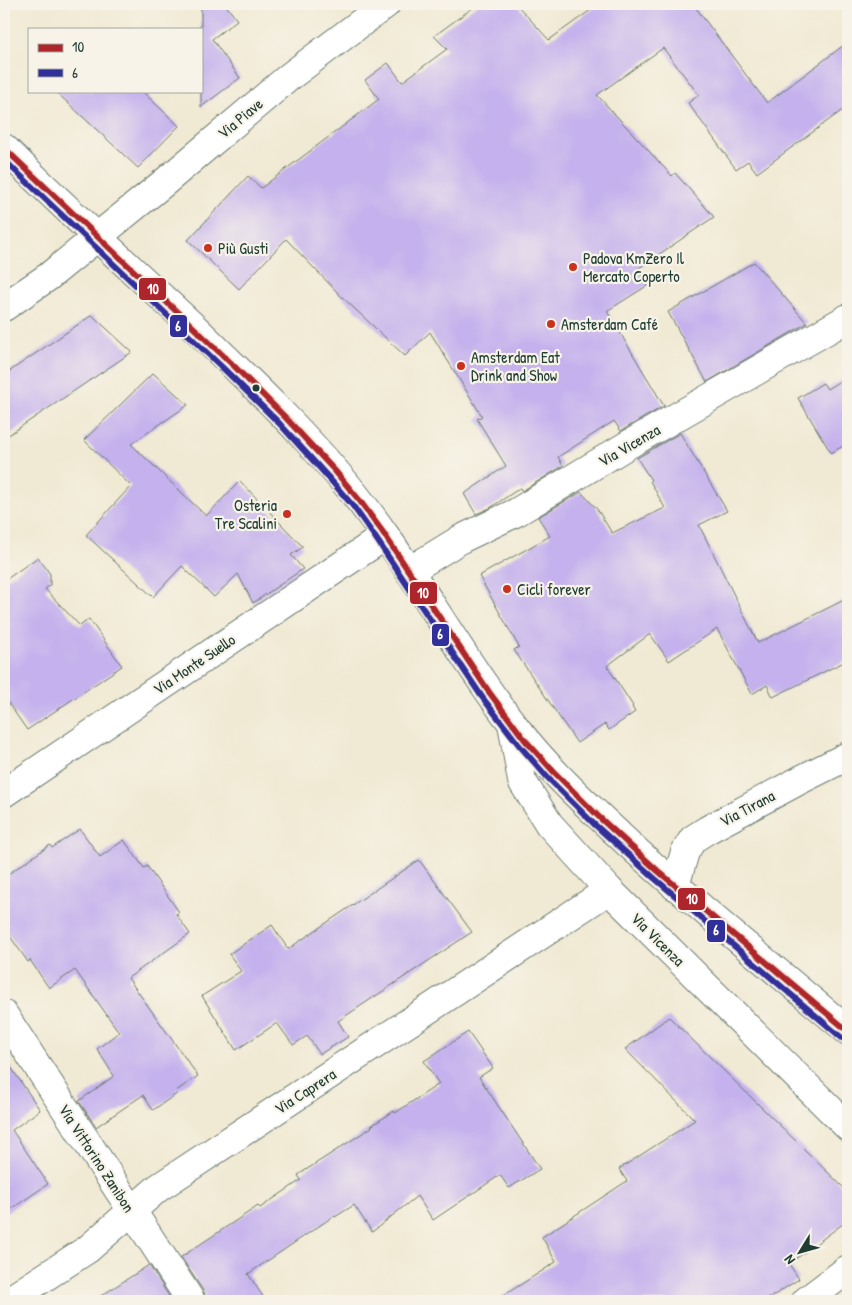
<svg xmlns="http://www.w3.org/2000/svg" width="852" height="1305" font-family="'Patrick Hand',sans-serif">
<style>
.building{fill:#c4b1ed}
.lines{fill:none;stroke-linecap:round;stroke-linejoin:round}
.street-casing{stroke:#68796c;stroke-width:30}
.secondary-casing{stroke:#68796c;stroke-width:30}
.street{stroke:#fff;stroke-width:28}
.secondary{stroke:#fff;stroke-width:28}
.bus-1-casing{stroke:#f7f3e8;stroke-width:10}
.bus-2-casing{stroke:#f7f3e8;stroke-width:10}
.bus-1{stroke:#ae262b;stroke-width:6}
.bus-2{stroke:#312f9a;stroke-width:6}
.poi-dot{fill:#c8321e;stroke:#f7f3e8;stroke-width:2}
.bus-dot{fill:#1f3d34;stroke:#f7f3e8;stroke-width:2}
.labels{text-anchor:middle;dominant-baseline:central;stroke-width:4.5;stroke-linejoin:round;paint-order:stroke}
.street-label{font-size:16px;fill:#1f3d34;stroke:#f7f3e8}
.poi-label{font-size:16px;fill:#1f3d34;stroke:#f7f3e8;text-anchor:start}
.line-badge{stroke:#f7f3e8;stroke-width:2}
.badge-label{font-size:14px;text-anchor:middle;font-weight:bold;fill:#fff}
</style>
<rect width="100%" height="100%" fill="#f7f3e8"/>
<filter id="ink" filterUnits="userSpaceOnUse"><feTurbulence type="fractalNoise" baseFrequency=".02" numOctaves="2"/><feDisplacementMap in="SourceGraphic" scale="10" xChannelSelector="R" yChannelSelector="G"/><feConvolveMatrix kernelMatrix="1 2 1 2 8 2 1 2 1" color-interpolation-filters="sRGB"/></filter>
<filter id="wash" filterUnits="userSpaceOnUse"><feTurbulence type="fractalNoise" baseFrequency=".0096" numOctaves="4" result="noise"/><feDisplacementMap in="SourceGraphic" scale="20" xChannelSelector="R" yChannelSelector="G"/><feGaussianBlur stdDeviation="1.12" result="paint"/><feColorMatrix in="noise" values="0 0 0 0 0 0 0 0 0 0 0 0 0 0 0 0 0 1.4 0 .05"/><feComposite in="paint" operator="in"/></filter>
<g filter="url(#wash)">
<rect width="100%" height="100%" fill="#f0e9d3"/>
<g id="blocks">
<!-- building -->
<g class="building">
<polygon points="201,4 225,4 237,20 212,39 240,78 201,107"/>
<polygon points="478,4 516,4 549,40 599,4 693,4 767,103 848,42 848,106 757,173 748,161 736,169 688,103 699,95 663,48 597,95 672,176 675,173 714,217 636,270 650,284 607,311 664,406 621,431 614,421 558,457 563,466 522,491 520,488 490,508 476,514 464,494 506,466 477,419 482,416 430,332 405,356 340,295 286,239 239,289 188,240 248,176 261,188 379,99 365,80 388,63 402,82 447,49 434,36"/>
<polygon points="55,91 142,91 179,126 138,168"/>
<polygon points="754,262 807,323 707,382 668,312"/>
<polygon points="92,315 132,352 4,438 4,375"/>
<polygon points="153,373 188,405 131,444 206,516 240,481 303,547 291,555 303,569 253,603 238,574 214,597 182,566 153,597 86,535 131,486 84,440"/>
<polygon points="848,376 848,443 831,453 798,398 823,383 827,389"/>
<polygon points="680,433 727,511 699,525 758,643 848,598 848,660 773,697 767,685 752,694 717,629 669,661 650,634 607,666 633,706 632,707 635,712 609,730 605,724 577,743 514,650 519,647 479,576 550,536 538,517 581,492 597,509 612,533 665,508 650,481 651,480 637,458"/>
<polygon points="38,557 50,574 50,585 45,589 80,626 89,619 122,666 27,730 4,697 4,581"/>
<polygon points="80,829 100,857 124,840 144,868 147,866 179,912 176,914 190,934 128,978 198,1076 176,1091 178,1093 153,1110 143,1095 96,1127 79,1101 114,1076 97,1049 119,1032 75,970 49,988 30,960 28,962 4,928 4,877 50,845 52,848"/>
<polygon points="419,860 472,932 338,1021 348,1037 320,1054 307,1036 293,1045 277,1023 236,1050 202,996 241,971 229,954 272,925 288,949"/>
<polygon points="669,1017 848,1192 848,1220 789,1264 799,1279 765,1301 495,1301 556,1262 542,1237 627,1181 619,1169 695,1120 625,1049"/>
<polygon points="468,1032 493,1068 479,1077 540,1169 509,1188 500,1175 433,1220 417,1196 372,1232 354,1205 335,1217 334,1216 248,1274 266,1301 206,1301 204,1292 181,1257 258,1206 260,1208 301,1180 298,1175 372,1127 371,1126 394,1111 395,1113 439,1084 424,1061"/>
<polygon points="4,1057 40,1110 12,1130 48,1184 4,1214"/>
<polygon points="149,1265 172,1301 93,1301"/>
</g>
</g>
</g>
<g filter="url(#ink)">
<use href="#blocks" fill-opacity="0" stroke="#68796c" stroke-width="1"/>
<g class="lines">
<defs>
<g id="street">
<polyline points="4,307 48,277 166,181 289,77 386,4"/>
<polyline points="409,571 461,539 517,512 626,446 848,318"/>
<polyline points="512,723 522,781 549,824 609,890 848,1127"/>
<polyline points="4,793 385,536"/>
<polyline points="675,886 685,852 693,839 707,830 802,779 848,756"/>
<polyline points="4,1015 191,1301"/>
<polyline points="8,1301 88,1249 158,1188 609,890"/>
<polyline points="806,1301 848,1269"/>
</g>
<path id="secondary" d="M4,148C67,210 132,270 197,330C244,376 292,421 335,471C403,548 449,642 512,723C547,769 590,808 632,847C702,911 776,970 848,1031"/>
</defs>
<!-- street casing -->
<use href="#street" class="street-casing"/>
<!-- secondary casing -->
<use href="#secondary" class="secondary-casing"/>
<!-- street -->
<use href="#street" class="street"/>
<!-- secondary -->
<use href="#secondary" class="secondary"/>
<defs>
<polyline id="bus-1" points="4,148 232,364 285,417 335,471 360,501 382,531 489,692 525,740 554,772 600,818 658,871 848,1031"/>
<polyline id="bus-2" points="4,160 226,371 279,423 328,477 353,506 375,537 482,697 519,745 548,778 594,824 653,877 842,1038"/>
</defs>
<!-- bus-1 casing -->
<use href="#bus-1" class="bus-1-casing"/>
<!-- bus-2 casing -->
<use href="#bus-2" class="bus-2-casing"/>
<!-- bus-1 -->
<use href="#bus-1" class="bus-1"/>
<!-- bus-2 -->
<use href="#bus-2" class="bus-2"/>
</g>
</g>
<!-- markers -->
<g class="poi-dot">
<circle cx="208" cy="248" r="5"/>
<circle cx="573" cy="267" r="5"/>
<circle cx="551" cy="324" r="5"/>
<circle cx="461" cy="366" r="5"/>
<circle cx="287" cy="514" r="5"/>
<circle cx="507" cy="589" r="5"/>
</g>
<circle class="bus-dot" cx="256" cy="388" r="4.5"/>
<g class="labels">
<!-- street labels -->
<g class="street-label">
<text transform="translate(240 118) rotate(-40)">Via Piave</text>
<text transform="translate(629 445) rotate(-30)">Via Vicenza</text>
<text transform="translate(194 664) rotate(-34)">Via Monte Suello</text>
<text transform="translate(747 808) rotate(-28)">Via Tirana</text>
<text transform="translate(658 939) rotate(45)">Via Vicenza</text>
<text transform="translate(305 1091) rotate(-33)">Via Caprera</text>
<text transform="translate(97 1158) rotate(57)">Via Vittorino Zanibon</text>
</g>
<!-- poi labels -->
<g class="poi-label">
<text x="218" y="248">Più Gusti</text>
<text x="583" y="258">Padova KmZero Il<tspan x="583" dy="18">Mercato Coperto</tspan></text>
<text x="561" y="324">Amsterdam Café</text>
<text x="471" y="357">Amsterdam Eat<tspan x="471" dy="18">Drink and Show</tspan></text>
<text x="277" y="505" text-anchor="end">Osteria<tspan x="277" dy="18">Tre Scalini</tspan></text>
<text x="517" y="589">Cicli forever</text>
</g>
</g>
<g class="line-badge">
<rect x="138" y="277" width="29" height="24" rx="5" fill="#ae262b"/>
<rect x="169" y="314" width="19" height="24" rx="5" fill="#312f9a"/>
<rect x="409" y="581" width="29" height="24" rx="5" fill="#ae262b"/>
<rect x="431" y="623" width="19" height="24" rx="5" fill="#312f9a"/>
<rect x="677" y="887" width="29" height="24" rx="5" fill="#ae262b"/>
<rect x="706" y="919" width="20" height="24" rx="5" fill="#312f9a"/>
</g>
<g class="badge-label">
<text x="153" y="294">10</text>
<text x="178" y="331">6</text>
<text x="423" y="598">10</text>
<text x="440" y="639">6</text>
<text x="692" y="904">10</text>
<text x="716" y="935">6</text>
</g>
<!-- margin -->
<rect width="852" height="1305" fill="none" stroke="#f7f3e8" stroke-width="20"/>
<!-- legend -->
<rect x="28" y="28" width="175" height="65" fill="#f7f3e8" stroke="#a1aaa0"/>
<rect x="38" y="44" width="25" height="8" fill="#ae262b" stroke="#a1aaa0"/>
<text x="72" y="52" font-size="15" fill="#1f3d34">10</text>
<rect x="38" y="69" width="25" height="8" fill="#312f9a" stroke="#a1aaa0"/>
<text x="72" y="78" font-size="15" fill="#1f3d34">6</text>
<!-- north arrow -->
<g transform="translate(800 1252) rotate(233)" stroke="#f7f3e8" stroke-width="4" paint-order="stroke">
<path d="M0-4L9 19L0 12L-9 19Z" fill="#1f3d34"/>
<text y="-8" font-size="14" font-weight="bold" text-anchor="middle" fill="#1f3d34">N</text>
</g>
</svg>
